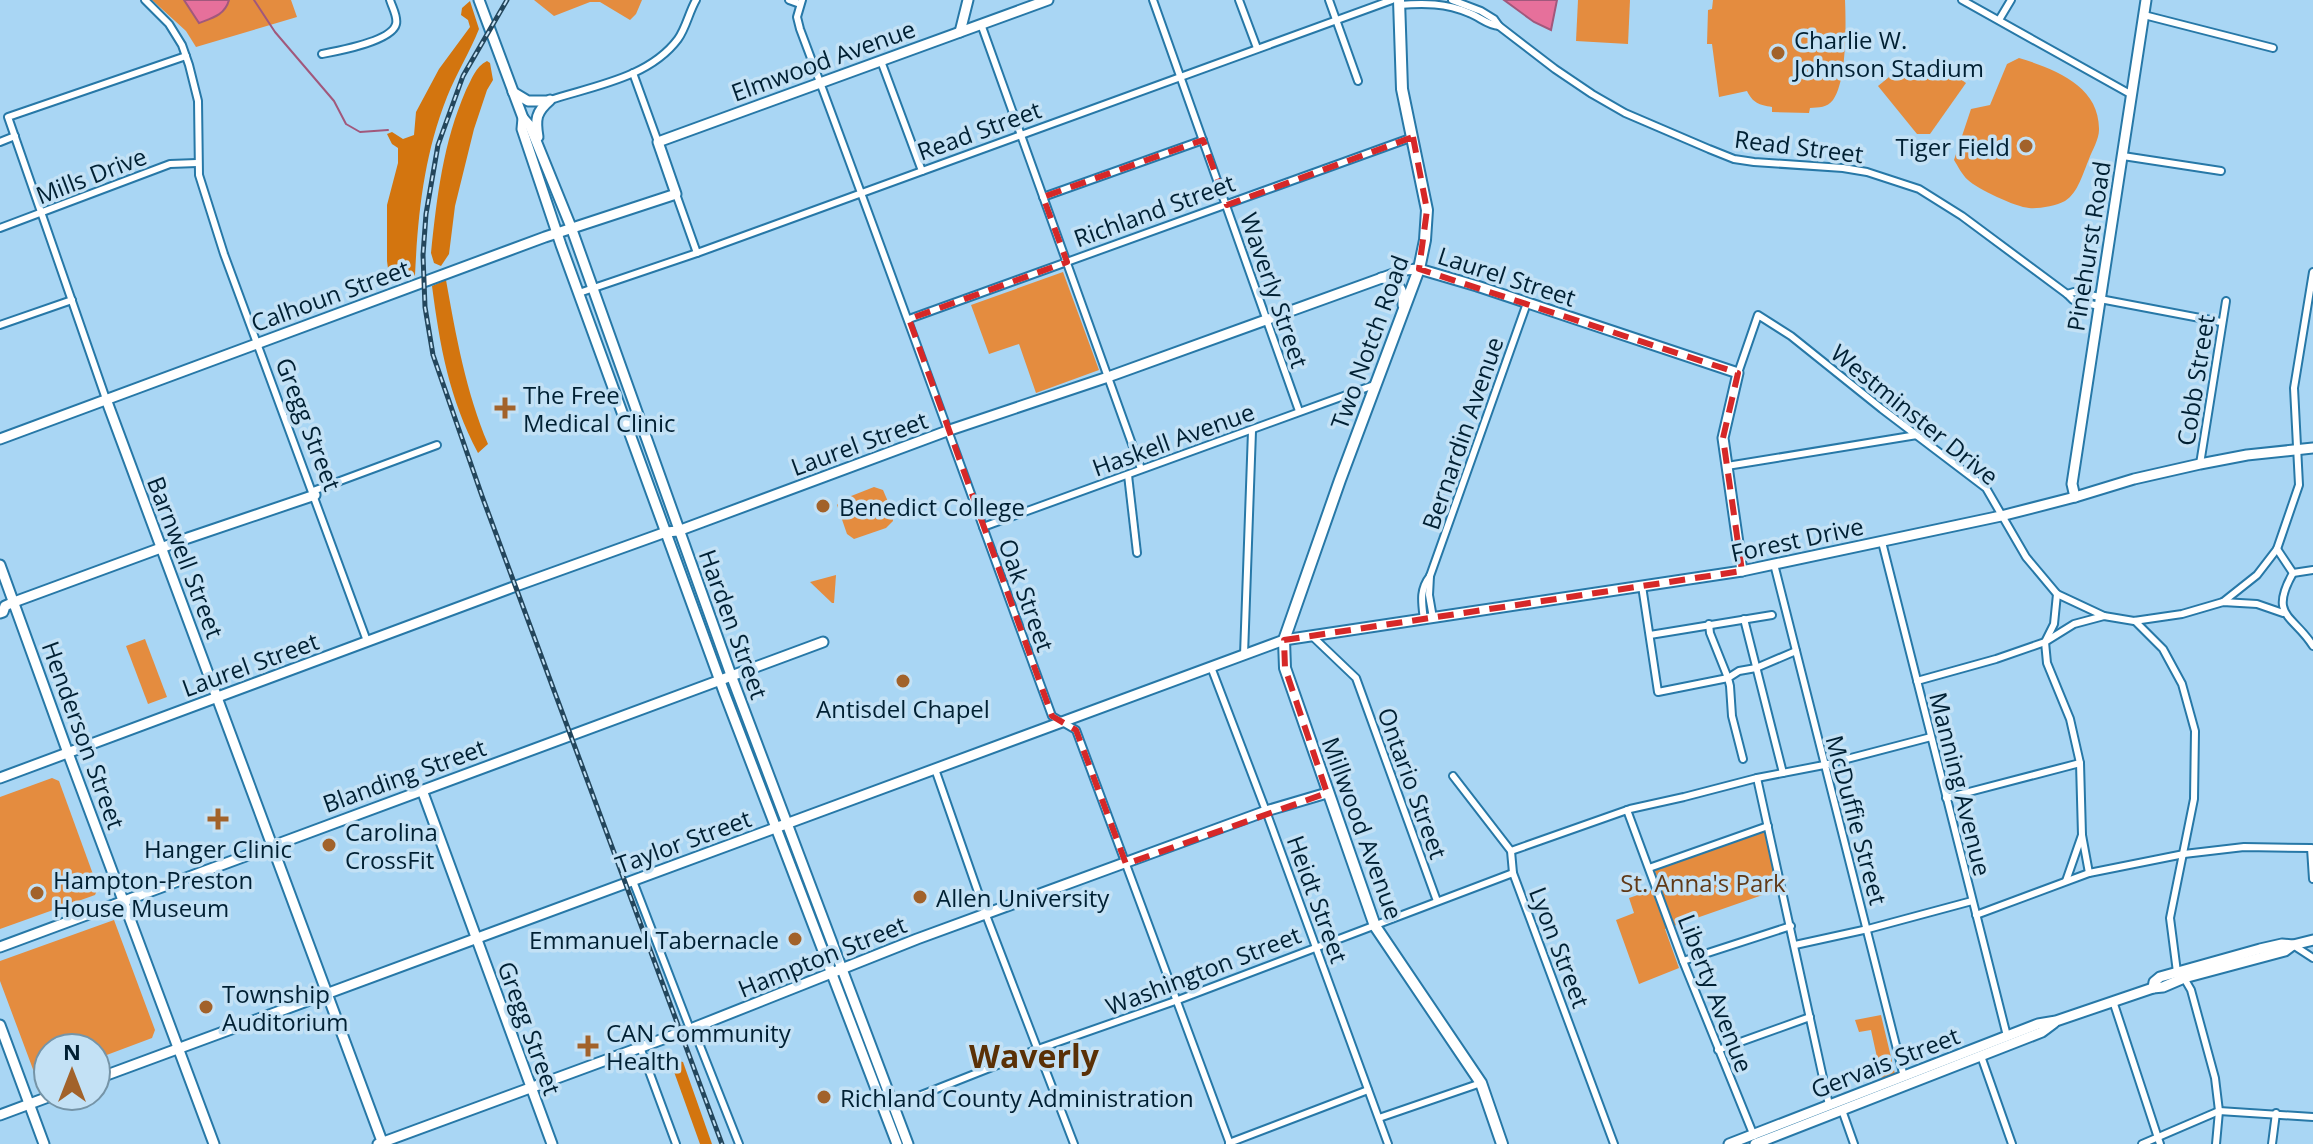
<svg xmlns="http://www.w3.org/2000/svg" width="2313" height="1144" font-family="'Open Sans',sans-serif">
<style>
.green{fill:#e48c3f}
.forest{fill:#d3750f}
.water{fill:#e6709b;stroke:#a1587c;stroke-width:2}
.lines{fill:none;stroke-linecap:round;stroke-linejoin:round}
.stream{stroke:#a1587c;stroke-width:2}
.street-casing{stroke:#2778a7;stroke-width:10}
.secondary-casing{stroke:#2778a7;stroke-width:13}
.primary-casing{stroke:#2778a7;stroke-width:14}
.street{stroke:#fff;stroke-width:6}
.secondary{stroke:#fff;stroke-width:9}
.primary{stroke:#fff;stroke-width:10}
.rail-casing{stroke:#23465c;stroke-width:5}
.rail{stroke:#c3e1f5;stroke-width:2;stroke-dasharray:6;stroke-linecap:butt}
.marked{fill:none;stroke:#d62828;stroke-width:6;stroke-dasharray:16 10;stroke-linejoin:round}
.poi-dot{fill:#a2622a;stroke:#c3e1f5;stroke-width:3}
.labels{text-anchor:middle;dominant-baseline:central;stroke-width:7;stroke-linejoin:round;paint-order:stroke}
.poi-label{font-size:24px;fill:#002033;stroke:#c3e1f5;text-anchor:start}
.street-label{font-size:24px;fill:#002033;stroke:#c3e1f5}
.park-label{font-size:24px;fill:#603917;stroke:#c3e1f5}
.district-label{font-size:32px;font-weight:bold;fill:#5a3006;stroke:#c3e1f5}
</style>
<rect width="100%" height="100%" fill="#a9d6f4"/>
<!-- green -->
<g class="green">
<polygon points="152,0 291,0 297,17 196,47 186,31"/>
<polygon points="534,0 642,0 636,14 630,20 600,2 590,2 554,16"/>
<polygon points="1578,0 1630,0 1628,44 1576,41"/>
<path d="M1713,0H1845C1846,23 1847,81 1833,100C1827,108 1819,107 1810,108L1809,113L1772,112V107C1759,105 1753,103 1747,91L1719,97L1712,44H1707L1708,10L1712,9Z"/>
<path d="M2019,58C2055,69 2100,86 2099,130C2099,139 2092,151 2089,159C2083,173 2078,193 2065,201C2056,206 2038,209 2029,208C2016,207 1977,189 1968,180C1962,175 1958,166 1954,160L1971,109L1990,105L2007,64Z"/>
<polygon points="1917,66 1949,71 1966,83 1930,134 1917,134 1878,86 1894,73"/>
<polygon points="1063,272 1099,370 1036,393 1019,344 989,354 971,305"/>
<polygon points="874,487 883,490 892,511 893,521 886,528 854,539 847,534 837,505 841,500"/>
<polygon points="836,575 834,603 832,603 810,582"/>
<polygon points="145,639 167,697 148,704 126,646"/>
<polygon points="52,778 59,781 98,888 95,895 0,929 0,797"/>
<polygon points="1765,829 1777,890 1665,929 1679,968 1639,984 1616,920 1634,913 1629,898 1661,887 1653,866"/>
<polygon points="114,920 155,1030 152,1038 96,1059 96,1048 48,1048 48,1076 37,1080 0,981 0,961"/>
<polygon points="1881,1015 1895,1074 1882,1080 1871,1030 1859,1032 1855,1020"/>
</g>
<!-- forest -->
<g class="forest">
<path d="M470,1L479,29C470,52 456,74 447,97C424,155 418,213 415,275L412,278L396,282L389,276L387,261V205L398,163V148L392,144L387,134L392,132L403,139L414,135L416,112L439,69L470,27L468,20L461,15L462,8Z"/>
<path d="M487,61L490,63L493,80L487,90L474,129L455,206L449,254L441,266L434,263L431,253C437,196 443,143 466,90C472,79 475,67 487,61Z"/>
<path d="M446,280C456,336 466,392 488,444L478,453C449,398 440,347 432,286Z"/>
<polygon points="674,1060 683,1062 712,1144 700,1144 673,1069"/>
</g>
<!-- water -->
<g class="water">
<path d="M184,0H229C225,15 212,18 199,23Z"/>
<polygon points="1504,0 1557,0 1551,30 1534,22"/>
</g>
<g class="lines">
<!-- stream -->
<polyline class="stream" points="254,0 275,32 334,101 346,124 360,132 388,130"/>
<defs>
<g id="street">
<polyline points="145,0 169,24 182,45 189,65 198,101 199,175 224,254 367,641"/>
<polyline points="789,0 800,4"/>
<path d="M802,0L797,17L800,29C886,257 968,487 1052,716L1076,730L1230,1144"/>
<polyline points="1153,0 1299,411"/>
<polyline points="1239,0 1257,48"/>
<polyline points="1329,0 1358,81"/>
<polyline points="1452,0 1481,11 1494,19 1499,26 1555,69 1592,94 1625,113 1709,149 1734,159 1754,162 1843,168 1867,172 1919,189 1962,216 2067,294 2073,300 2099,306"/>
<polyline points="1962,0 2132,95"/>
<path d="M1399,5C1424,3 1446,3 1469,13C1480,17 1487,25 1499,26"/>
<polyline points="2144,15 2273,48"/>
<polyline points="1999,20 2011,0"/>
<polyline points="981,24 1141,469"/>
<path d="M322,54C338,51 392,41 396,24C398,17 392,7 390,0"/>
<polyline points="881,61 922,171"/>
<polyline points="633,73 658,142"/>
<path d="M550,100C593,86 649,78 678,39C686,28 689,12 696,0"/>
<polyline points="0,142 15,136"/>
<polyline points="2123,156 2221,171"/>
<polyline points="676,194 697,253"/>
<polyline points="1043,197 1203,140"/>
<polyline points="0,228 170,164 197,163"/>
<polyline points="579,293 697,253 1392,0"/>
<polyline points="2067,294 2074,292 2100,297"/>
<polyline points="2100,299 2221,322"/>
<polyline points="909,319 1413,137"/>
<polyline points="0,325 72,300"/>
<polyline points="1738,373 1758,315 1791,336 1882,409 1986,488 2026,557 2057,594 2104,616"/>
<polyline points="106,399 8,117 186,56"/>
<polyline points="2200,464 2226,301"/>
<polyline points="1727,466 1917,435"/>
<polyline points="1128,475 1137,553"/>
<polyline points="313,491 437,445"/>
<polyline points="983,527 1374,385"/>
<polyline points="1882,542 2007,1036"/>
<polyline points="2277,549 2293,573"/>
<polyline points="1774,564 1904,1077"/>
<path d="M2293,573C2268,617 2294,615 2313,646"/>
<polyline points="2293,573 2313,570"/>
<polyline points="1430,576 1429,595 1433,618"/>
<polyline points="1642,586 1658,692 1728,678 1710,633 1709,624"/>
<polyline points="2057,594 2054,624 2045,642 2047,663 2070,719 2080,763 2082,835 2089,873"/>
<polyline points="2223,602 2257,575 2277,549 2299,485 2294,388 2313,272"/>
<polyline points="1744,619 1783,773"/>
<path d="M1424,620C1422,603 1419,590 1430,576L1527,303"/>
<polyline points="2135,621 2163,649 2182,684 2195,731 2194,799 2170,918 2177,972"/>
<polyline points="1650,635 1772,615"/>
<polyline points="1312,636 1356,678 1437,901"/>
<polyline points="1244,655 1252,431"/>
<polyline points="1211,667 1266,811 1388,1144"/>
<polyline points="1917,681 1996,659 2045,642 2074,624 2104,616 2134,621 2182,614 2223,602 2257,604 2283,613"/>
<polyline points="1743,759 1732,716 1730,686 1728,678 1739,671 1756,668 1796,651"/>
<polyline points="935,769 986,915 1074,1144"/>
<polyline points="1453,776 1511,851 1513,873 1614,1144"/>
<polyline points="1757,778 1829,1105"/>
<polyline points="1946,798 2080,763"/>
<polyline points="1627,810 1683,961 1754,1136"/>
<polyline points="2311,848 2313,879"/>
<polyline points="1511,851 1630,809 1684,797 1757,778 1824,765 1931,737"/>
<polyline points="1649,868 1768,826"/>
<polyline points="633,881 690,1029"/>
<polyline points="2066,881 2082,835"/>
<polyline points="1976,915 2089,873 2184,854 2244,847 2311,848"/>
<polyline points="1795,945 1868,929 1972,901"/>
<polyline points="2293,945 2313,958"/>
<polyline points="1683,961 1791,926"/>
<polyline points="2184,978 2191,990 2215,1078 2219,1111 2216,1144"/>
<polyline points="2113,1001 2160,1144"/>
<polyline points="693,1028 739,1144"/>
<polyline points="640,1047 676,1144"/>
<polyline points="1718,1050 1810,1017"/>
<polyline points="1981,1056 2012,1144"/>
<polyline points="906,1101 1038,1049 1178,1000 1513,873"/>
<polyline points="1842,1110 1854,1144"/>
<polyline points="1379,1118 1481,1083"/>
<polyline points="1229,1143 1368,1090"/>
<polyline points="2142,1144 2219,1111 2313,1117"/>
<polyline points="2272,1144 2276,1113"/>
</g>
<g id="secondary">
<polyline points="479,0 523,118 522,129 561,245 724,692 897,1144"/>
<polyline points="960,32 968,0"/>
<polyline points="513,92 528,101 547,101"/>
<polyline points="523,118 530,126 571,227 731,675 908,1144"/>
<path d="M538,137C535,119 536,112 550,100"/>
<path d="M1381,278C1398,279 1404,290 1403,305"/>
<polyline points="106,399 383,1144"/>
<polyline points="0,439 545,237 676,194 658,142 1048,0"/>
<polyline points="2075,497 2072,484 2146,0"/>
<polyline points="0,565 68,753 214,1144"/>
<polyline points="0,613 3,612 5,606 14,602 188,538 315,495"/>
<polyline points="0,778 516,586 666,532 678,531 947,431 1108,377 1404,270 1419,269 1477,286 1738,373 1723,438 1742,571"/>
<polyline points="422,790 552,1144"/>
<polyline points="0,947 823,642"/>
<polyline points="2153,988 2154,982 2160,977 2260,949 2282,944 2293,945"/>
<polyline points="0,1025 44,1144"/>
<polyline points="96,1079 1284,640 1742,571 2001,516 2075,497 2134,479 2200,464 2247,455 2313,448"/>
<polyline points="0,1115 51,1096"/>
<polyline points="378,1144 693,1028 917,939 1266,811 1327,793"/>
<polyline points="1729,1144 2038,1024 2056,1021 2153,988 2163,987 2184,978 2285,951 2293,945 2313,940"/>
<polyline points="1755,1144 2042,1032 2054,1023"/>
</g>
<polyline id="primary" points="1399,0 1402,89 1427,210 1425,240 1419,269 1340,480 1284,640 1285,668 1375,926 1481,1083 1502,1144"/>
</defs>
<!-- street casing -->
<use href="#street" class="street-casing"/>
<!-- secondary casing -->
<use href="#secondary" class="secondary-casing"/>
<!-- primary casing -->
<use href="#primary" class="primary-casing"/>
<!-- street -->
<use href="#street" class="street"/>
<!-- secondary -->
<use href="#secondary" class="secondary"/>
<!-- primary -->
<use href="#primary" class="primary"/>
<defs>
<polyline id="rail" points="507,0 463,76 438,145 426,214 423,255 425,307 433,355 482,496 722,1144"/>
</defs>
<!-- rail casing -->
<use href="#rail" class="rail-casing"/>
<!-- rail -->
<use href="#rail" class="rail"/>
</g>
<!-- marked area -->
<path class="marked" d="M1413,137L1427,210L1419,269L1738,373L1723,438L1742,571L1284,640L1285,668L1327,793L1126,864L1076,730L1052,716L909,319L1067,262L1043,197L1203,140L1227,205Z"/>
<!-- markers -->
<g class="poi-dot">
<circle cx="1778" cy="53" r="8"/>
<circle cx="2026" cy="146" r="8"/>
<path d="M501 396h8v8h8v8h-8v8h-8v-8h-8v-8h8z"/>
<circle cx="823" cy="506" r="8"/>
<circle cx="903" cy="681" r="8"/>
<path d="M214 807h8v8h8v8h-8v8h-8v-8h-8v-8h8z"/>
<circle cx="329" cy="845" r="8"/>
<circle cx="37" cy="893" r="8"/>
<circle cx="920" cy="897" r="8"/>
<circle cx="795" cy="939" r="8"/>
<circle cx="206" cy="1007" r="8"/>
<path d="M584 1034h8v8h8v8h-8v8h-8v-8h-8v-8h8z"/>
<circle cx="824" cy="1097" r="8"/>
</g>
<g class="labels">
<!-- poi labels -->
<g class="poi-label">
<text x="1794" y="39">Charlie W.<tspan x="1794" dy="28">Johnson Stadium</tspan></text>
<text x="2010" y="146" text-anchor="end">Tiger Field</text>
<text x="523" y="394">The Free<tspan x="523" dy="28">Medical Clinic</tspan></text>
<text x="839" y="506">Benedict College</text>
<text x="903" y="708" text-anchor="middle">Antisdel Chapel</text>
<text x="345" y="831">Carolina<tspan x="345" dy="28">CrossFit</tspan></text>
<text x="218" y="848" text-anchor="middle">Hanger Clinic</text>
<text x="53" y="879">Hampton-Preston<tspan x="53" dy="28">House Museum</tspan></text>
<text x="936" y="897">Allen University</text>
<text x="779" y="939" text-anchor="end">Emmanuel Tabernacle</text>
<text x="222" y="993">Township<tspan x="222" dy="28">Auditorium</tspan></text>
<text x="606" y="1032">CAN Community<tspan x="606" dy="28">Health</tspan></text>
<text x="840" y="1097">Richland County Administration</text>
</g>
<!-- street labels -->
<g class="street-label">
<text transform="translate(823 60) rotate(-20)">Elmwood Avenue</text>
<text transform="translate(979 130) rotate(-20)">Read Street</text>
<text transform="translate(1799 146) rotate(7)">Read Street</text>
<text transform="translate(91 175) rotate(-21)">Mills Drive</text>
<text transform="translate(1154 210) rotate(-20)">Richland Street</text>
<text transform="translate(2088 246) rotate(-81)">Pinehurst Road</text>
<text transform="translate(1507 276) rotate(18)">Laurel Street</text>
<text transform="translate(1275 290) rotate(71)">Waverly Street</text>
<text transform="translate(330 295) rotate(-20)">Calhoun Street</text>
<text transform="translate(1369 342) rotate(-70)">Two Notch Road</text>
<text transform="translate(2195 380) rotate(-81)">Cobb Street</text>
<text transform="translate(1915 414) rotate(39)">Westminster Drive</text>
<text transform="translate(309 424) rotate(69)">Gregg Street</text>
<text transform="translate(1462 433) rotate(-71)">Bernardin Avenue</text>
<text transform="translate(1173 439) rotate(-20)">Haskell Avenue</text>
<text transform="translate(859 443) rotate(-20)">Laurel Street</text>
<text transform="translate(1797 539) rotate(-12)">Forest Drive</text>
<text transform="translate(186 557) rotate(69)">Barnwell Street</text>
<text transform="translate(1027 595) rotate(70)">Oak Street</text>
<text transform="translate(734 624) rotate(70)">Harden Street</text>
<text transform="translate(250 664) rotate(-20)">Laurel Street</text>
<text transform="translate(84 735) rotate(70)">Henderson Street</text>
<text transform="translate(404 775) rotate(-20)">Blanding Street</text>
<text transform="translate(1413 783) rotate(70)">Ontario Street</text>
<text transform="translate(1961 784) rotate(76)">Manning Avenue</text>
<text transform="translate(1857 820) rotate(75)">McDuffie Street</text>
<text transform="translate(1363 828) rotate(70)">Millwood Avenue</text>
<text transform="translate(683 841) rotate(-20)">Taylor Street</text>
<text transform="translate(1318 899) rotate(70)">Heidt Street</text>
<text transform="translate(1560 947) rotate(69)">Lyon Street</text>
<text transform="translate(822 956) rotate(-22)">Hampton Street</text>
<text transform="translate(1203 970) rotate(-21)">Washington Street</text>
<text transform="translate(1716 993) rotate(69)">Liberty Avenue</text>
<text transform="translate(530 1028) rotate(70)">Gregg Street</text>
<text transform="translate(1885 1062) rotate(-21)">Gervais Street</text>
</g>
<!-- park labels -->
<g class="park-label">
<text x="1703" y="882">St. Anna's Park</text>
</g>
<!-- district labels -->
<g class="district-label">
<text x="1034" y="1055">Waverly</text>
</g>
</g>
<!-- north arrow -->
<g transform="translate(72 1072)"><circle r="38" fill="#c3e1f5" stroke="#7594a7" stroke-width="2"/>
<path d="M0-6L14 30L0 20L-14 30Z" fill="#a2622a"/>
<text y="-12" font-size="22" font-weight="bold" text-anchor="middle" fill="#002033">N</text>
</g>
</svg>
